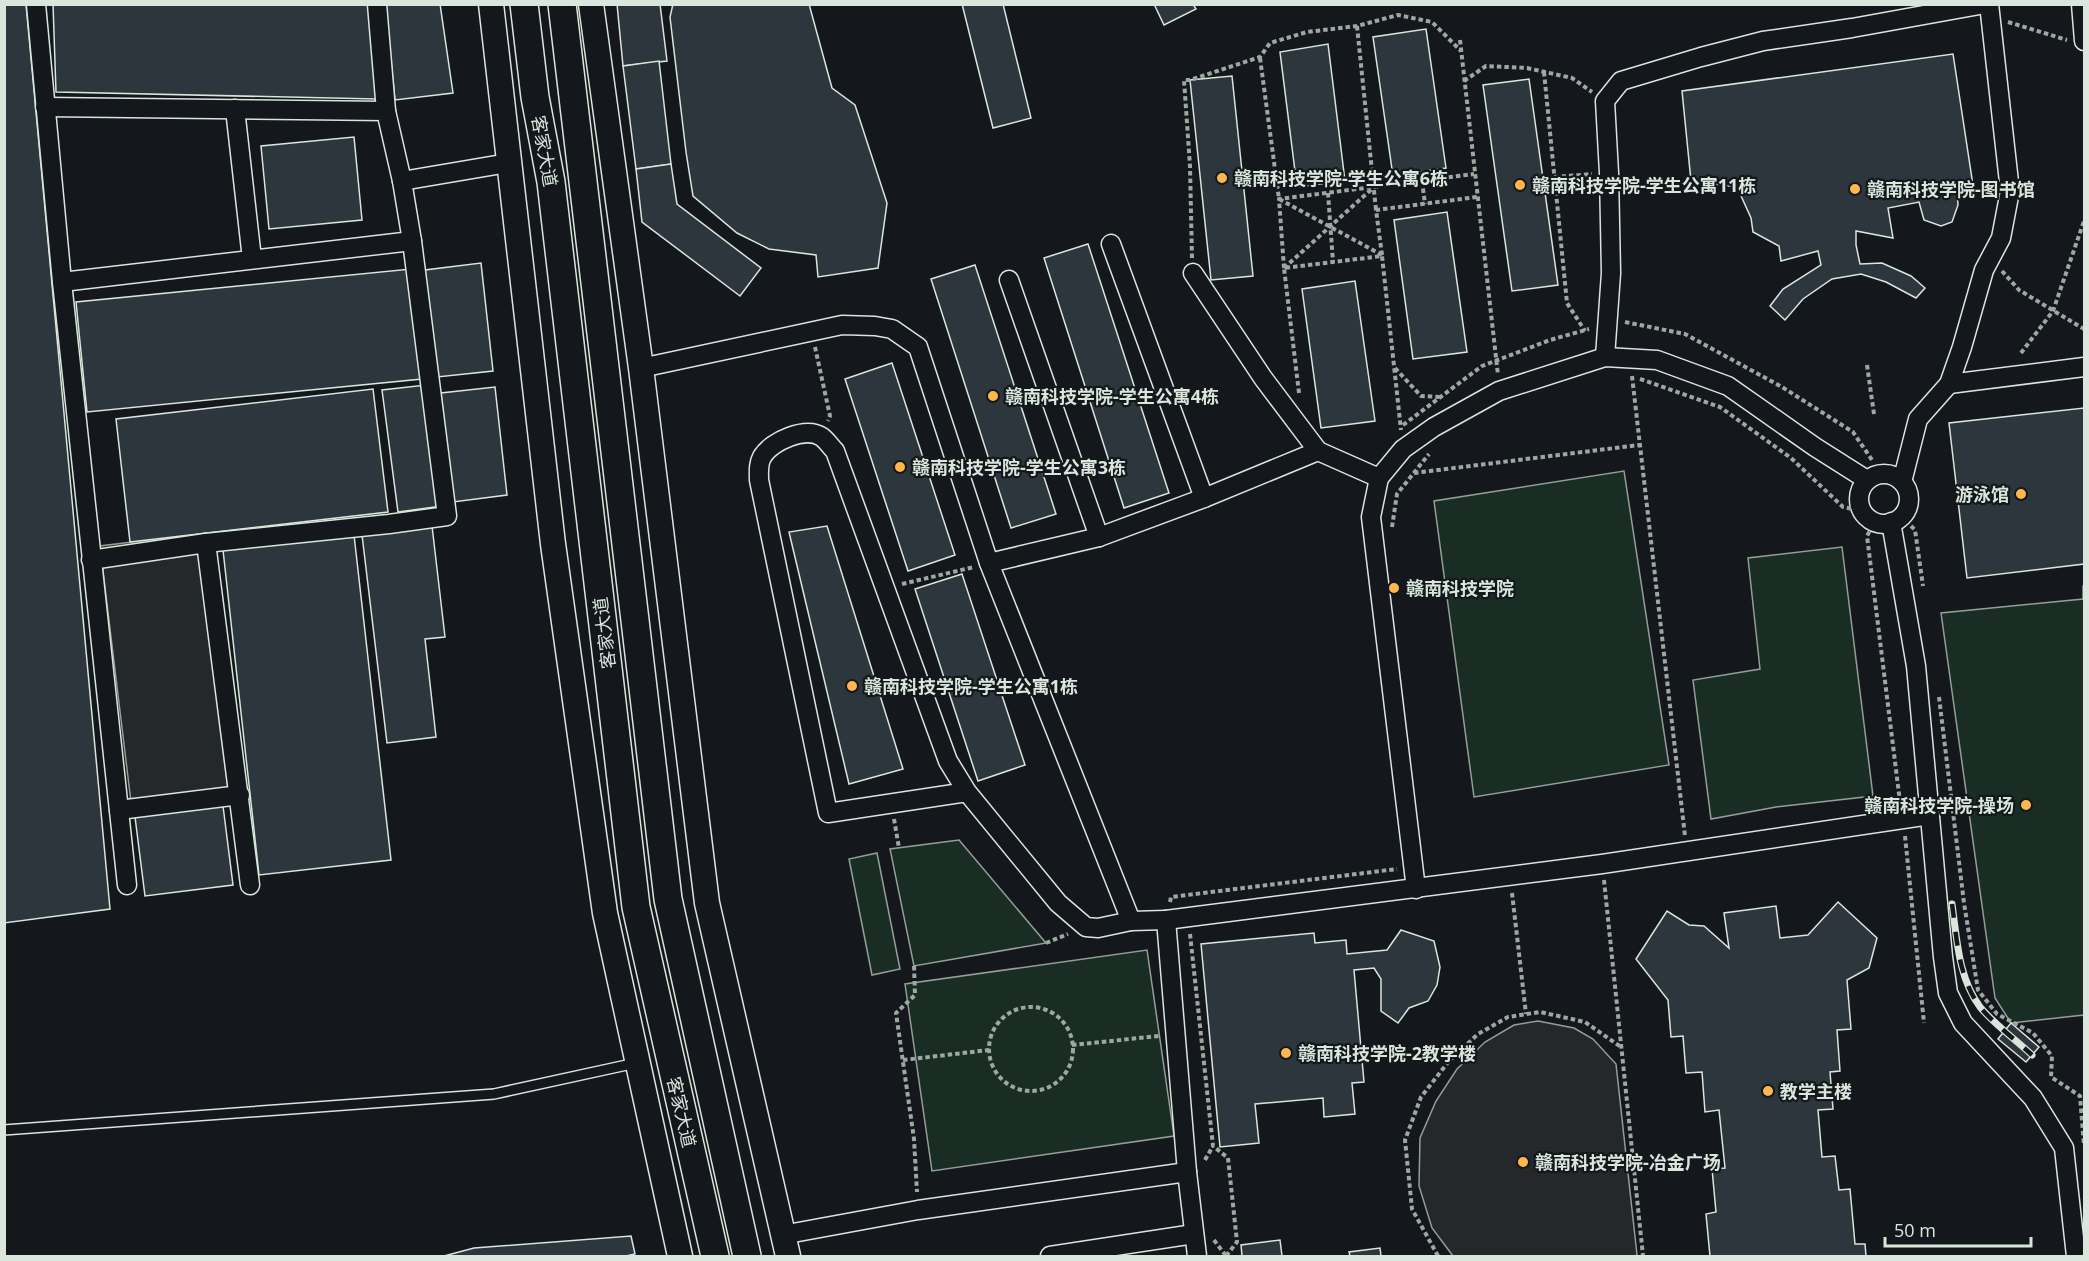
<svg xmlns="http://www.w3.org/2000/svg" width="2089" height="1261" font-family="'Open Sans','Noto Sans SC',sans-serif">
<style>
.green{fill:#1a2d24;stroke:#939e99;stroke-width:1.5}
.parking{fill:#24282b;stroke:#939e99;stroke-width:1.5}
.building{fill:#2c363c;stroke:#d8e6dc;stroke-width:1.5}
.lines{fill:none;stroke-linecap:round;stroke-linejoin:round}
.lane-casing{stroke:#d8e6dc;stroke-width:12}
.street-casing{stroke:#d8e6dc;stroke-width:21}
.secondary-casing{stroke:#d8e6dc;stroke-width:27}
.primary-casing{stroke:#d8e6dc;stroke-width:30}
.path{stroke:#9da8a2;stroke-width:4;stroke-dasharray:4.5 3;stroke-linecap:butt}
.lane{stroke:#14181c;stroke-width:9}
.street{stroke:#14181c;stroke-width:18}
.secondary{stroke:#14181c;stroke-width:24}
.primary{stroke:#14181c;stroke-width:27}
.rail-casing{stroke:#d8e6dc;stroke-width:7}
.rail{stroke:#14181c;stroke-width:4.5;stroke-dasharray:14;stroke-linecap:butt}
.poi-dot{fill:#ffb74d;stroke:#14181c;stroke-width:2}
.labels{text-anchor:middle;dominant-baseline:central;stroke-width:4.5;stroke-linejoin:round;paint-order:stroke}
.street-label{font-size:18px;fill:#d8e6dc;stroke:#14181c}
.poi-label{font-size:18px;font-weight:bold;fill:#d8e6dc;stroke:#14181c;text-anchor:start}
</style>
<rect width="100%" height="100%" fill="#14181c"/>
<!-- green -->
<g class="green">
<polygon points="1624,471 1669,765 1474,797 1434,501"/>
<polygon points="1842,547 1873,796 1776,807 1711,819 1693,680 1760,669 1748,558"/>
<polygon points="2083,586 2084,586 2084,1015 2011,1023 1995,998 1941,613 2083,599"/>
<polygon points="959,840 1046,943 914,966 890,849"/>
<polygon points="877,853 900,969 872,975 849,859"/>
<polygon points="1147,950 1174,1136 932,1171 905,984"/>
</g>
<!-- parking -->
<g class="parking">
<polygon points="197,534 228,789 131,802 100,546"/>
<polygon points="1538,1021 1574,1028 1593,1039 1616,1064 1637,1255 1635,1256 1453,1256 1432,1228 1419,1186 1420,1138 1436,1101 1457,1069 1485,1042 1514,1025"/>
</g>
<!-- building -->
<g class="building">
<polygon points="4,4 26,4 110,909 4,923"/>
<polygon points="53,4 373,4 376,99 56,92"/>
<polygon points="385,4 440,4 453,93 395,100"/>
<polygon points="617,4 660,4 667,61 623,66"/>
<polygon points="673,4 809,4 832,88 855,105 887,203 878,268 818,277 816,255 769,249 737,233 693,196 686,152 670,17"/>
<polygon points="962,4 1003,4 1031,118 993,128"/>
<polygon points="1154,4 1193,4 1196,9 1164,25"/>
<polygon points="1426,29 1446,168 1393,176 1373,37"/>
<polygon points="1328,44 1345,181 1297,187 1280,52"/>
<polygon points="1953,54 1974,192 1957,190 1958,205 1952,222 1941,226 1924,220 1919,202 1888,208 1893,238 1856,231 1856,245 1860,264 1882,263 1911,276 1925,288 1916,298 1886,282 1861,274 1832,279 1803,299 1785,320 1770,306 1783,289 1821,265 1818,251 1781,261 1779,246 1753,232 1751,218 1737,187 1691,181 1682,91"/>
<polygon points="659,61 671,164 636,169 623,66"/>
<polygon points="1232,76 1253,276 1211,280 1190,80"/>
<polygon points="1529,79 1558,285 1512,291 1483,85"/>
<polygon points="354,137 362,220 269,229 261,146"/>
<polygon points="671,164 677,204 761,268 740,296 642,222 636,169"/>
<polygon points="1447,212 1467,352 1413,359 1394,220"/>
<polygon points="1088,244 1169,493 1124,508 1044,258"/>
<polygon points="481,263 493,371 437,377 425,270"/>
<polygon points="975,265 1056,514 1011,528 931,279"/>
<polygon points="411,269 422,379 87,412 76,302"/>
<polygon points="1355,281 1375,421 1321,428 1302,289"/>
<polygon points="892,363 955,555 908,571 845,379"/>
<polygon points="426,385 442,506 398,512 382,390"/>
<polygon points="495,387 507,495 453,502 441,393"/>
<polygon points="373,389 388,512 130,542 116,419"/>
<polygon points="2084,408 2084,564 1967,578 1949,423"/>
<polygon points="432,526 445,637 425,639 436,737 387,743 362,535"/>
<polygon points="827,526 903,769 849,784 789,532"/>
<polygon points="354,535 391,860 259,875 223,550"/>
<polygon points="962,574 1025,765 978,781 915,589"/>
<polygon points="223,806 233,885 145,896 135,817"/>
<polygon points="1838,902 1877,938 1869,968 1847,980 1851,1029 1837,1030 1840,1071 1830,1072 1833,1109 1818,1110 1822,1157 1835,1156 1839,1190 1850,1189 1855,1244 1865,1244 1866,1256 1710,1256 1706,1214 1716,1212 1712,1169 1725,1168 1719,1110 1705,1112 1702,1072 1686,1073 1683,1036 1671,1037 1668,1000 1636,959 1667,911 1689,925 1704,926 1729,948 1724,913 1776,906 1780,938 1808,935"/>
<polygon points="1401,930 1434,941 1440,967 1437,985 1428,1001 1409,1008 1398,1023 1381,1011 1381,979 1374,968 1354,970 1364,1082 1352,1083 1355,1114 1324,1117 1323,1098 1255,1104 1259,1143 1220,1147 1201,944 1314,933 1315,943 1346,940 1347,954 1387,950"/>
<polygon points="2011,1023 2039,1047 2026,1062 1998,1039"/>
<polygon points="631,1236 635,1254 626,1256 444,1256 474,1248"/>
<polygon points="1280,1240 1282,1256 1242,1256 1241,1245"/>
<polygon points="1380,1248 1381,1256 1350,1256 1349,1252"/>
</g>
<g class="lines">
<defs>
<polyline id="lane" points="4,1130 494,1094 636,1063"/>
<g id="street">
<polyline points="36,4 62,282 127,885"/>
<polyline points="377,4 386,111"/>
<polyline points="2081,4 2084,41"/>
<polyline points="45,107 386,111 402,181"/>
<polyline points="235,109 252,259"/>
<polyline points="1111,244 1204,498"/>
<polyline points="1193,273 1263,378 1318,451"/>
<polyline points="1009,280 1099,537"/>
<polyline points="62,282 412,241 402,181 508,163"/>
<polyline points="1605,357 1611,273 1609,173 1605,101 1621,81 1701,57 1763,41 1852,28 1985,4"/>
<polyline points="641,368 842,325 875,326 892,329 918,347 989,563 1131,921"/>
<polyline points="1949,384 2084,367"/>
<circle cx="1884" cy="499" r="25"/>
<polyline points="1902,482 1918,419 1949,384 1962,347 1984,270 2001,238 2010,191 1989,4"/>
<polyline points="1891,522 1916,666 1943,957 1948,993 1963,1023 2033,1098 2064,1148 2076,1256"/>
<polyline points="206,543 250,885"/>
<polyline points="91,560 206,543 389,524 447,516 412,241"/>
<polyline points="989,563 1099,537 1204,498 1318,451 1379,478"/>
<path d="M967,792L948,761L835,451C831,447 827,441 822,437C806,426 771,441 762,457C758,464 759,472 759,480L828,813L967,792L1058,903L1086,927L1098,928L1131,921L1166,920"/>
<polyline points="119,810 240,795"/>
<polyline points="1416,889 1371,517 1379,478 1403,449 1434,427 1499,391 1605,357 1657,360 1728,386 1815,447 1867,480"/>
<polyline points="782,1235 918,1210 1187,1172"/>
<polyline points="1050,1256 1194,1234"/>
<polyline points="1197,1256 1187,1172 1166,920 1602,864 1930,815"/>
</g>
<g id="secondary">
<polyline points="491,4 553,544 605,913 680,1256"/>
<polyline points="591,4 641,368 707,903 788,1256"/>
</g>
<g id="primary">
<polyline points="524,4 535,97 551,182 636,907 715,1256"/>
<polyline points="562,4 668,899 747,1256"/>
</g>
</defs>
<!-- lane casing -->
<use href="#lane" class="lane-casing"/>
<!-- street casing -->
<use href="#street" class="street-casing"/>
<!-- secondary casing -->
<use href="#secondary" class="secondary-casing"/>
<!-- primary casing -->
<use href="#primary" class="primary-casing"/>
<!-- path -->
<g class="path">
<polyline points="2008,22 2067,40"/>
<polyline points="1357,26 1376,210"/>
<polyline points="1460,40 1498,375"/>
<polyline points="1260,58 1279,199 1382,255"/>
<polyline points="1544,72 1567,303 1585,331"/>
<polyline points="1464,81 1486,66 1527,68 1572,78 1592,92"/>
<polyline points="1554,177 1592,174"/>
<polyline points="1422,181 1425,204"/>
<polyline points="1328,193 1333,262"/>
<polyline points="1382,255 1376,210 1477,197"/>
<polyline points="1192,258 1190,166 1184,80 1190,80 1260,57 1270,43 1307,32 1357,26 1398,15 1432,22 1461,51"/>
<polyline points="1284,268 1279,199 1474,174"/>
<polyline points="1284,268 1374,187"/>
<polyline points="2002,271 2019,290 2084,329"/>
<polyline points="1625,322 1685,334 1782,387 1853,432 1872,460"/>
<polyline points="815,347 830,416 828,421"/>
<polyline points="2021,353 2053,311 2084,221"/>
<polyline points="1867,365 1874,414"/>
<polyline points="1395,368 1421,396 1441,397"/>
<polyline points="1632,376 1685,836"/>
<polyline points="1640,379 1720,407 1791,458 1843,507 1862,511"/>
<polyline points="1299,393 1284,268 1382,256 1401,430"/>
<polyline points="1403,425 1482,366 1550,340 1589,329"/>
<polyline points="1414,473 1639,445"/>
<polyline points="1873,525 1867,536 1900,802"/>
<polyline points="1911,526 1915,530 1923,586"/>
<polyline points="1392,527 1397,494 1429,454"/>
<polyline points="902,584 974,567"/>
<polyline points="1939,697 1964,903 1978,990 1997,1014 2033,1033 2052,1056 2051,1077 2080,1096 2084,1146"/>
<polyline points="894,819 899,848"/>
<polyline points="1905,836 1924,1023"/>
<polyline points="1604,880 1643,1256"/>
<polyline points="1512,893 1526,1014"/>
<polyline points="1170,902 1171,897 1397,869"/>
<polyline points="1190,934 1213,1146 1228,1158 1237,1242 1226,1256"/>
<polyline points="1046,943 1068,934"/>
<polyline points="914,966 915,995 896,1013 914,1139 917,1192"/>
<circle cx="1031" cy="1049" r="42"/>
<polyline points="1072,1045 1159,1036"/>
<polyline points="903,1060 989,1050"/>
<polyline points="1205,1160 1213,1146"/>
<polyline points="1214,1240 1226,1256"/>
<polyline points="1438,1256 1412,1209 1405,1140 1421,1097 1449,1061 1478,1034 1508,1017 1540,1012 1585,1022 1621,1047"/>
</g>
<!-- lane -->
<use href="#lane" class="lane"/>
<!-- street -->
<use href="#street" class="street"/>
<!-- secondary -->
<use href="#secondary" class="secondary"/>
<!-- primary -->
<use href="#primary" class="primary"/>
<defs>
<path id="rail" d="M1952,904C1957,939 1958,977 1980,1007C1993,1023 2017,1041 2032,1055"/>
</defs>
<!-- rail casing -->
<use href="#rail" class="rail-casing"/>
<!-- rail -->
<use href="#rail" class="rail"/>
</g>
<!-- markers -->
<g class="poi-dot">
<circle cx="1222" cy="178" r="6"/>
<circle cx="1520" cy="185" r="6"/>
<circle cx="1855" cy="189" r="6"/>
<circle cx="993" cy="396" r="6"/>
<circle cx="900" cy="467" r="6"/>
<circle cx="2021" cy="494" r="6"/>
<circle cx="1394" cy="588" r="6"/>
<circle cx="852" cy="686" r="6"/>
<circle cx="2026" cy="805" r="6"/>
<circle cx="1286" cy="1053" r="6"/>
<circle cx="1768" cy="1091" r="6"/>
<circle cx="1523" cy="1162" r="6"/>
</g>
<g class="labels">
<!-- street labels -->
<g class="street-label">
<text transform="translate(545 151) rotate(80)">客家大道</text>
<text transform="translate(604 633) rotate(-97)">客家大道</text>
<text transform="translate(682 1112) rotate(77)">客家大道</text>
</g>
<!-- poi labels -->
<g class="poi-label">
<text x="1234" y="178">赣南科技学院-学生公寓6栋</text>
<text x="1532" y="185">赣南科技学院-学生公寓11栋</text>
<text x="1867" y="189">赣南科技学院-图书馆</text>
<text x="1005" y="396">赣南科技学院-学生公寓4栋</text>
<text x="912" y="467">赣南科技学院-学生公寓3栋</text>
<text x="2009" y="494" text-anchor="end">游泳馆</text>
<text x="1406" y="588">赣南科技学院</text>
<text x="864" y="686">赣南科技学院-学生公寓1栋</text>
<text x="2014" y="805" text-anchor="end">赣南科技学院-操场</text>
<text x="1298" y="1053">赣南科技学院-2教学楼</text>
<text x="1780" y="1091">教学主楼</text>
<text x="1535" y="1162">赣南科技学院-冶金广场</text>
</g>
</g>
<!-- border -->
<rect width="2089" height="1261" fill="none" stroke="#d8e6dc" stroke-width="12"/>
<!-- scale -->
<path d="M1885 1237v9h146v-9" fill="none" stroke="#d8e6dc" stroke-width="3"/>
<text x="1894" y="1237" font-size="18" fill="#d8e6dc" stroke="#14181c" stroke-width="4.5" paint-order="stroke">50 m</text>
</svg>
